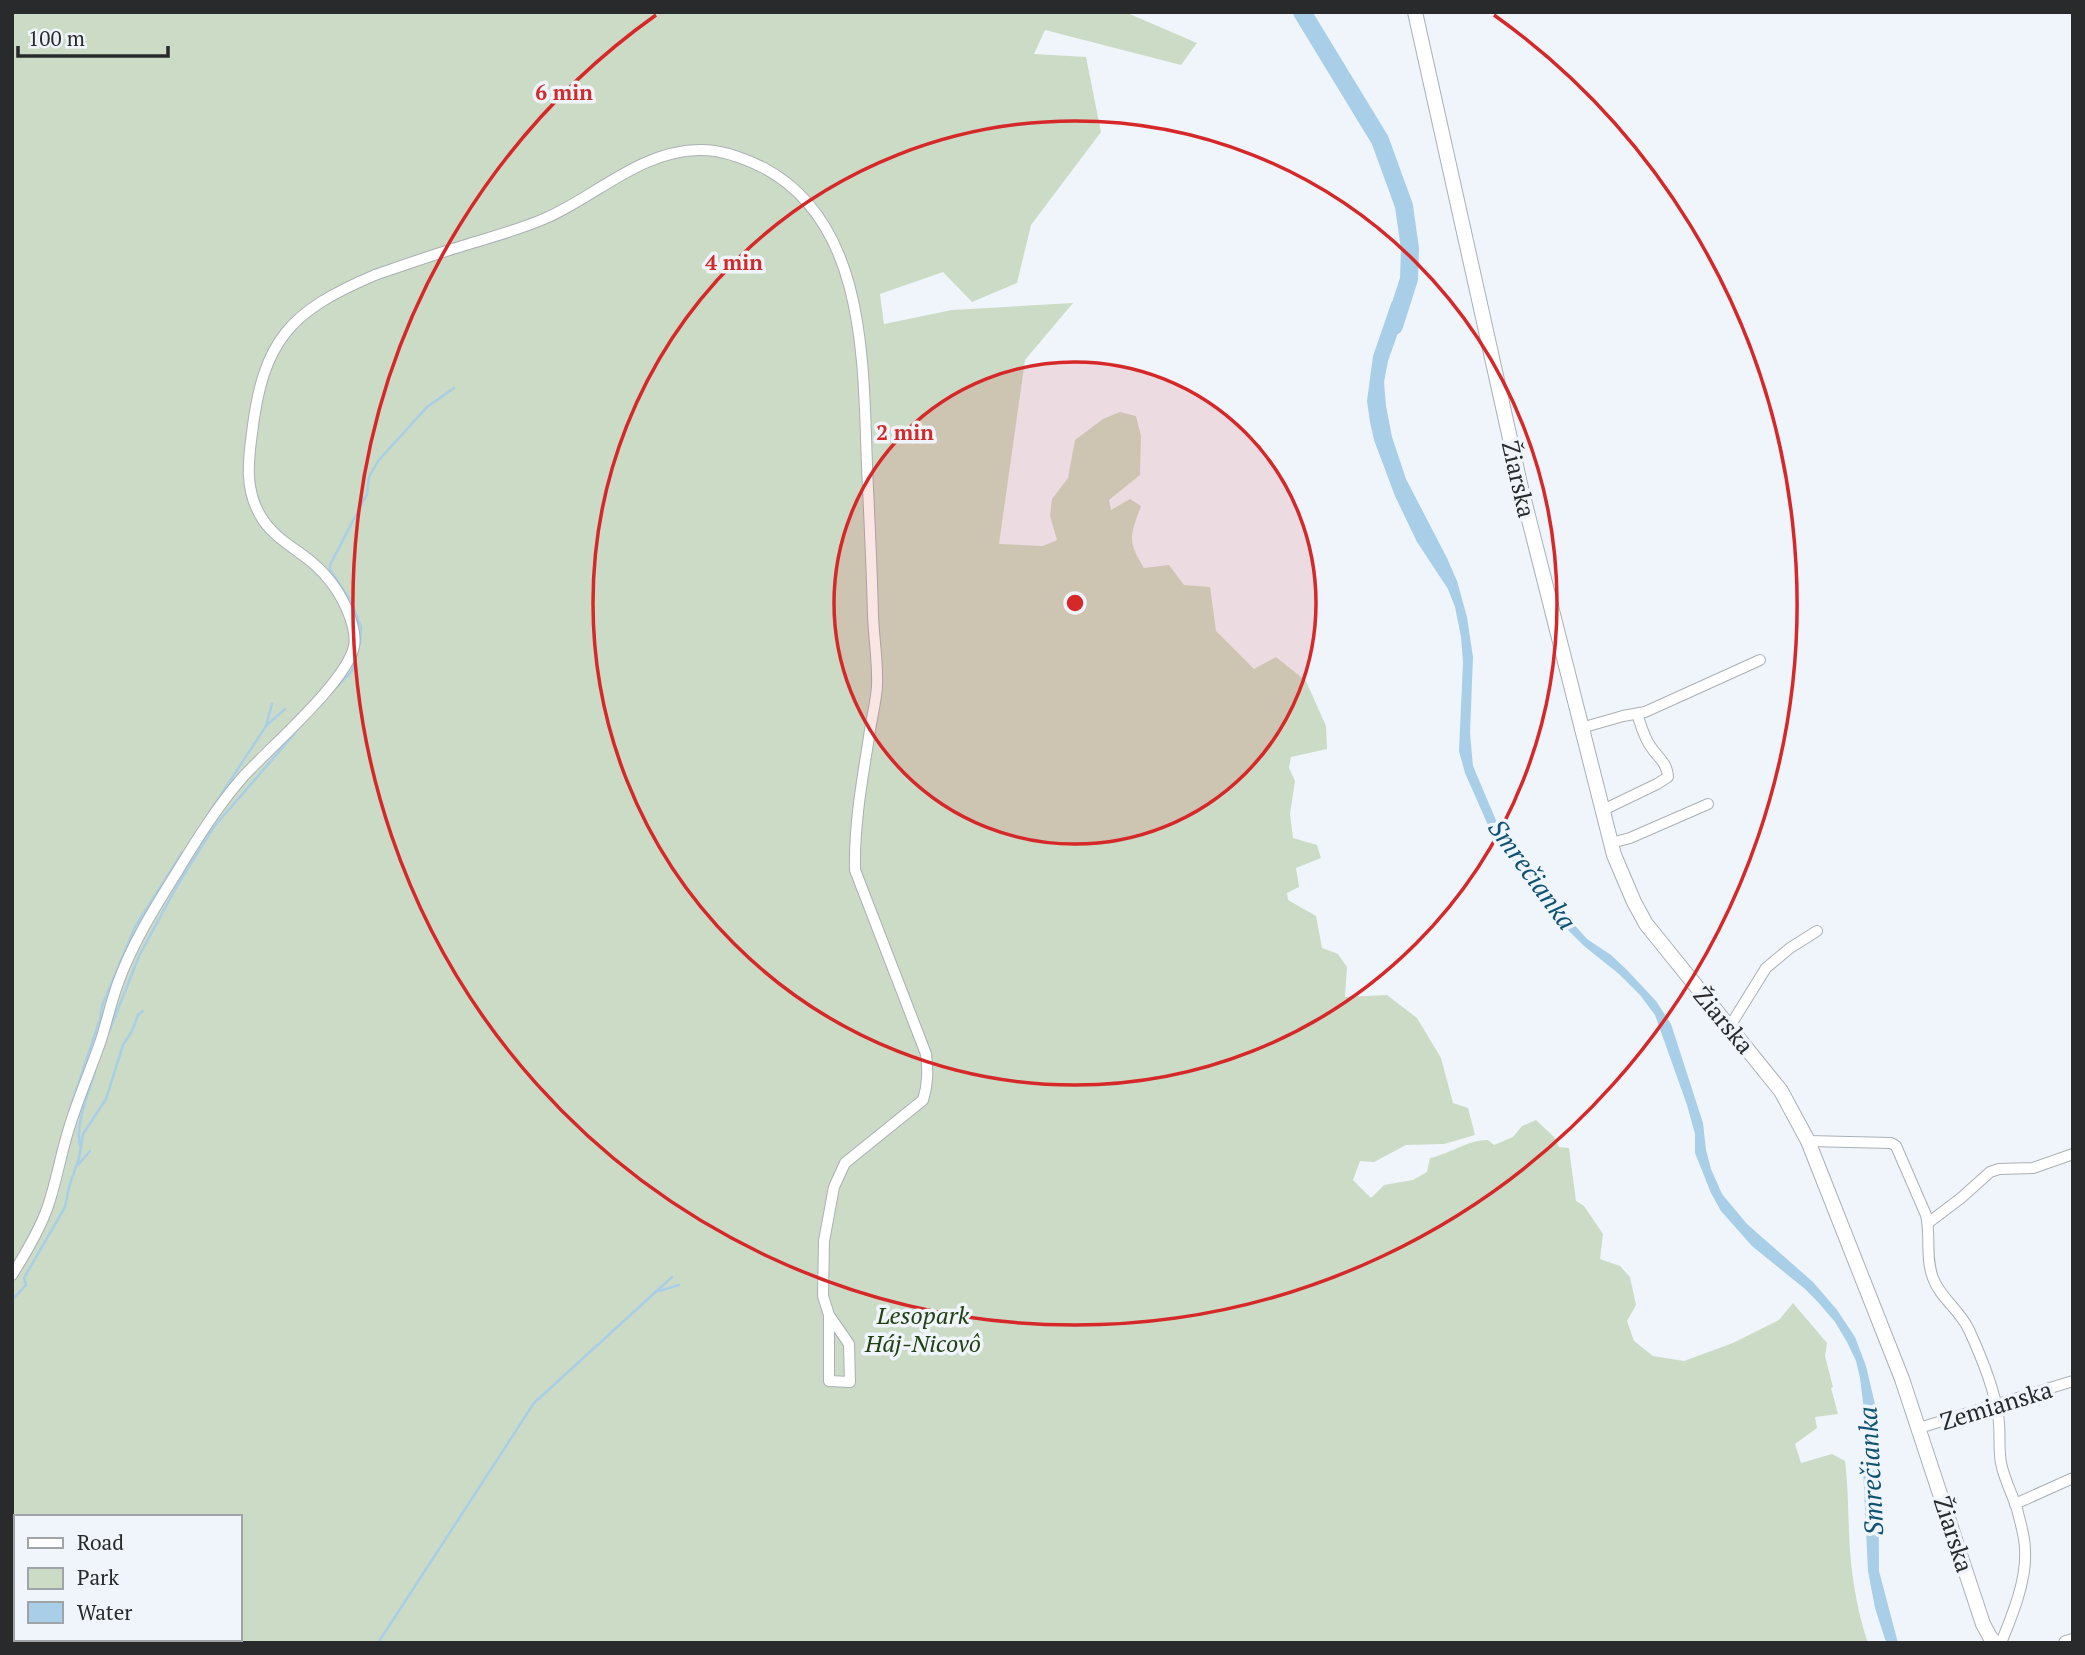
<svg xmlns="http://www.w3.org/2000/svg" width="2085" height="1655" font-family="'PT Serif',serif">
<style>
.green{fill:#ccdbc5;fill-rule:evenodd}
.water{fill:#a8cfe7}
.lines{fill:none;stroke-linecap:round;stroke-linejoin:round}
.stream{stroke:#a8cfe7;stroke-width:2.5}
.river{stroke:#a8cfe7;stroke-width:18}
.minor-casing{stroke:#aab0b5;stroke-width:12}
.tertiary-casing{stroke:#aab0b5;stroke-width:16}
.minor{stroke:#fff;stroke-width:10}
.tertiary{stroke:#fff;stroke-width:14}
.ring{fill:none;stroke:#d62828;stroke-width:3.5}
.labels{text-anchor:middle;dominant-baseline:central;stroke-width:7;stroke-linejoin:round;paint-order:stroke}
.street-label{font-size:24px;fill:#282a2c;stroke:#eff5fb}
.park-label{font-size:24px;font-style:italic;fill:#244211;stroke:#eff5fb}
.water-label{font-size:26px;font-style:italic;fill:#0f5373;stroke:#eff5fb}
.centre{fill:#d62828;stroke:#eff5fb;stroke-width:3.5}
.ring-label{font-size:21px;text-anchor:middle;font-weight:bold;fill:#d62828;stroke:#eff5fb;stroke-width:7;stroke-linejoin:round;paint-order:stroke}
</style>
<rect width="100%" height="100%" fill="#eff5fb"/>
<!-- green -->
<path class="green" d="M12,12H1125L1197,43L1181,65L1045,30L1034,54L1086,57L1101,132L1031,225L1017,283L972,302L943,272L880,294L884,324L952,310L1073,303L1025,360L999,544L1043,546L1057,540L1050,516L1052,499L1068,478L1075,440L1103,419L1120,412L1136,416L1141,436L1140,475L1109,500L1111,510L1130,499L1141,506C1130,536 1127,540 1144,568L1169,565L1184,585L1210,587L1216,631L1254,669L1276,657L1306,681L1326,726L1327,749L1291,757L1289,768L1295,781L1290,814L1293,838L1317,845L1321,858L1296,868L1299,887L1287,893L1288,900L1316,916L1322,948L1338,954L1347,967L1345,997L1387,995L1417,1018L1441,1058L1453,1103L1468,1108L1475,1135L1444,1144L1406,1145L1374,1162L1360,1161L1353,1180L1371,1198L1384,1185L1413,1180L1427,1172L1430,1158C1450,1154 1467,1140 1488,1140L1494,1145L1513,1137L1522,1126L1536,1120L1554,1137L1559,1147L1569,1148L1576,1201L1584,1206L1603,1234L1600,1259L1620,1266L1630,1277L1636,1305L1627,1321L1634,1341L1653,1356L1684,1361L1733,1343L1779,1320L1793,1303L1827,1343L1825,1356L1833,1387L1831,1388L1838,1414L1815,1417L1817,1428L1795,1444L1801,1463L1832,1454L1845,1461C1848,1485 1848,1507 1849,1531C1850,1568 1856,1608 1868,1643H12ZM16,1517H240V1639H16Z"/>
<!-- water -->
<polygon class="water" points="1392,301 1407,307 1388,361 1384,382 1386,406 1392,437 1406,479 1447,558 1457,581 1467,617 1473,657 1470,733 1473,766 1498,825 1537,874 1571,921 1587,939 1611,955 1626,969 1656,1001 1671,1024 1703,1123 1706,1150 1711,1169 1722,1194 1747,1224 1813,1282 1837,1310 1855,1337 1866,1366 1878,1417 1879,1571 1898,1643 1887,1643 1885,1639 1875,1608 1868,1571 1863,1467 1867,1434 1860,1378 1856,1361 1847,1342 1835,1322 1818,1302 1805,1289 1752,1246 1721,1211 1711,1193 1695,1153 1695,1134 1687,1105 1655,1015 1640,995 1619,974 1584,946 1563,925 1527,878 1500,846 1487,823 1465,773 1459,751 1463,662 1461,637 1455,607 1448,589 1417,542 1395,496 1374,440 1370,422 1367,401 1373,356"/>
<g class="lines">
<!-- stream -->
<g class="stream">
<polyline points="333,691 352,671 360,643 361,627 351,601 330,570 330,565 367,494 369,477 378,461 427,407 454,388"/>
<polyline points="267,725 285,709"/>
<polyline points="209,813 266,726 272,704"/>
<polyline points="100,1021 102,1006 135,927 182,853"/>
<polyline points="109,1032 139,956 177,886 213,828 296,732"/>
<polyline points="69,1112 99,1022"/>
<path d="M81,1148C73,1130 89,1091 95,1072"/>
<polyline points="78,1165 90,1151"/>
<polyline points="659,1291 679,1285"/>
<polyline points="12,1300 26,1285 24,1278 65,1207 69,1187 79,1158 83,1134 106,1099 123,1045 132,1031 138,1015 143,1011"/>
<polyline points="378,1643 534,1403 672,1277"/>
</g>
<!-- river -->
<polyline class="river" points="1302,12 1380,140 1404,206 1410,249 1409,279 1394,326"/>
<defs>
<g id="minor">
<polyline points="1581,728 1623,716 1645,712 1760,660"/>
<path d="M1603,810L1657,784L1668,777C1667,762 1658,758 1651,747C1644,738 1641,725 1637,714"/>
<polyline points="1611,843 1630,838 1708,804"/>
<polyline points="1730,1026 1766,968 1790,948 1817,931"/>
<path d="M1808,1141L1891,1143L1896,1146L1926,1215C1931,1236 1925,1257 1933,1278C1940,1298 1960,1310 1969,1330C1981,1356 1994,1387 1998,1415C2001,1431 1998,1448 2001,1463C2004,1479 2012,1493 2017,1509C2020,1522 2025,1536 2025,1550C2027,1580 2012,1616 2001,1643"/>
<polyline points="1928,1223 1961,1198 1990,1172 1999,1169 2033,1168 2073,1154"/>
<path d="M12,1275C24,1256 41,1227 48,1206C57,1180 61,1152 70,1125C79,1096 91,1069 101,1040C107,1021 111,1002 118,983C132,944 155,907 177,872C197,839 217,807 242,778C269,748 347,682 354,646C356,637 353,626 350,617C342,595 327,574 308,559C291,546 271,535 260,515C245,489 248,462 252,433C263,340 290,311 375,275C407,264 438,253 469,244C495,236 521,229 546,218C596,196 641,151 698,150C721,149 744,158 764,168C874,227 862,382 868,488C870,531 872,573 873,616C874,639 878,663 877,686C876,703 871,720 869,737C862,781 854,825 855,870L926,1054C928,1071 928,1084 923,1100L845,1163L834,1187L824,1241L823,1296L829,1315V1381L850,1382L849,1344L829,1315"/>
<polyline points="1919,1428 2073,1381"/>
<polyline points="2015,1504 2073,1478"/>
</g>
<g id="tertiary">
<polyline points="1415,12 1521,488 1614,855 1634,902 1646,924 1781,1091 1808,1141 1902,1379 1983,1624 1990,1637 1995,1643"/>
<polyline points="2066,1643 2073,1641"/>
</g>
</defs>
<!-- minor casing -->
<use href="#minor" class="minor-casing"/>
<!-- tertiary casing -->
<use href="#tertiary" class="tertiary-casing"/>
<!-- minor -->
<use href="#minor" class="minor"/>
<!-- tertiary -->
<use href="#tertiary" class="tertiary"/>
</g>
<!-- distance rings -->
<circle cx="1075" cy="603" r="241" fill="#d62828" fill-opacity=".12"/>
<g class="ring">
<circle cx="1075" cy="603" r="241"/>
<circle cx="1075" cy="603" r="482"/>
<path d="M1494 15A722 722 0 1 1 656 15"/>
</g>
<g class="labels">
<!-- street labels -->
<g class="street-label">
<text transform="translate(1519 479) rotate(77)">Žiarska</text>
<text transform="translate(1724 1020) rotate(50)">Žiarska</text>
<text transform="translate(1996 1405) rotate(-17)">Zemianska</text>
<text transform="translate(1954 1534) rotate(72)">Žiarska</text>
</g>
<!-- park labels -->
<g class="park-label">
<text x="923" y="1315">Lesopark<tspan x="923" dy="28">Háj-Nicovô</tspan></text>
</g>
<!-- water labels -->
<g class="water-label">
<text transform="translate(1533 874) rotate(54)">Smrečianka</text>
<text transform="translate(1870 1471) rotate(-93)">Smrečianka</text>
</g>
</g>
<circle cx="1075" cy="603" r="10" class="centre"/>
<g class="ring-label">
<text x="564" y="100">6 min</text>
<text x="734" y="270">4 min</text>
<text x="905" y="440">2 min</text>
</g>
<!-- border -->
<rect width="2085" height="1655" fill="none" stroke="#282a2c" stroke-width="28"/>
<!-- legend -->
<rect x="14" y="1515" width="228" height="126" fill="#eff5fb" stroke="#9fa4a8" stroke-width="2"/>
<rect x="28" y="1538" width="35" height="10" fill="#ffffff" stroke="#9fa4a8" stroke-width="2"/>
<text x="77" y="1550" font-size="21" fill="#282a2c">Road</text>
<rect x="28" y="1568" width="35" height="21" fill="#ccdbc5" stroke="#9fa4a8" stroke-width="2"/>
<text x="77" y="1585" font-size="21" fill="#282a2c">Park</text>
<rect x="28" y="1602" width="35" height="21" fill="#a8cfe7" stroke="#9fa4a8" stroke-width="2"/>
<text x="77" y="1620" font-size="21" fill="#282a2c">Water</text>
<!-- scale -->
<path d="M18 46v10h150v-10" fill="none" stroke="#282a2c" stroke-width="3.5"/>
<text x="28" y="46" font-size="21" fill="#282a2c" stroke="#eff5fb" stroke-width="5" paint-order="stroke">100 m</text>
</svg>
